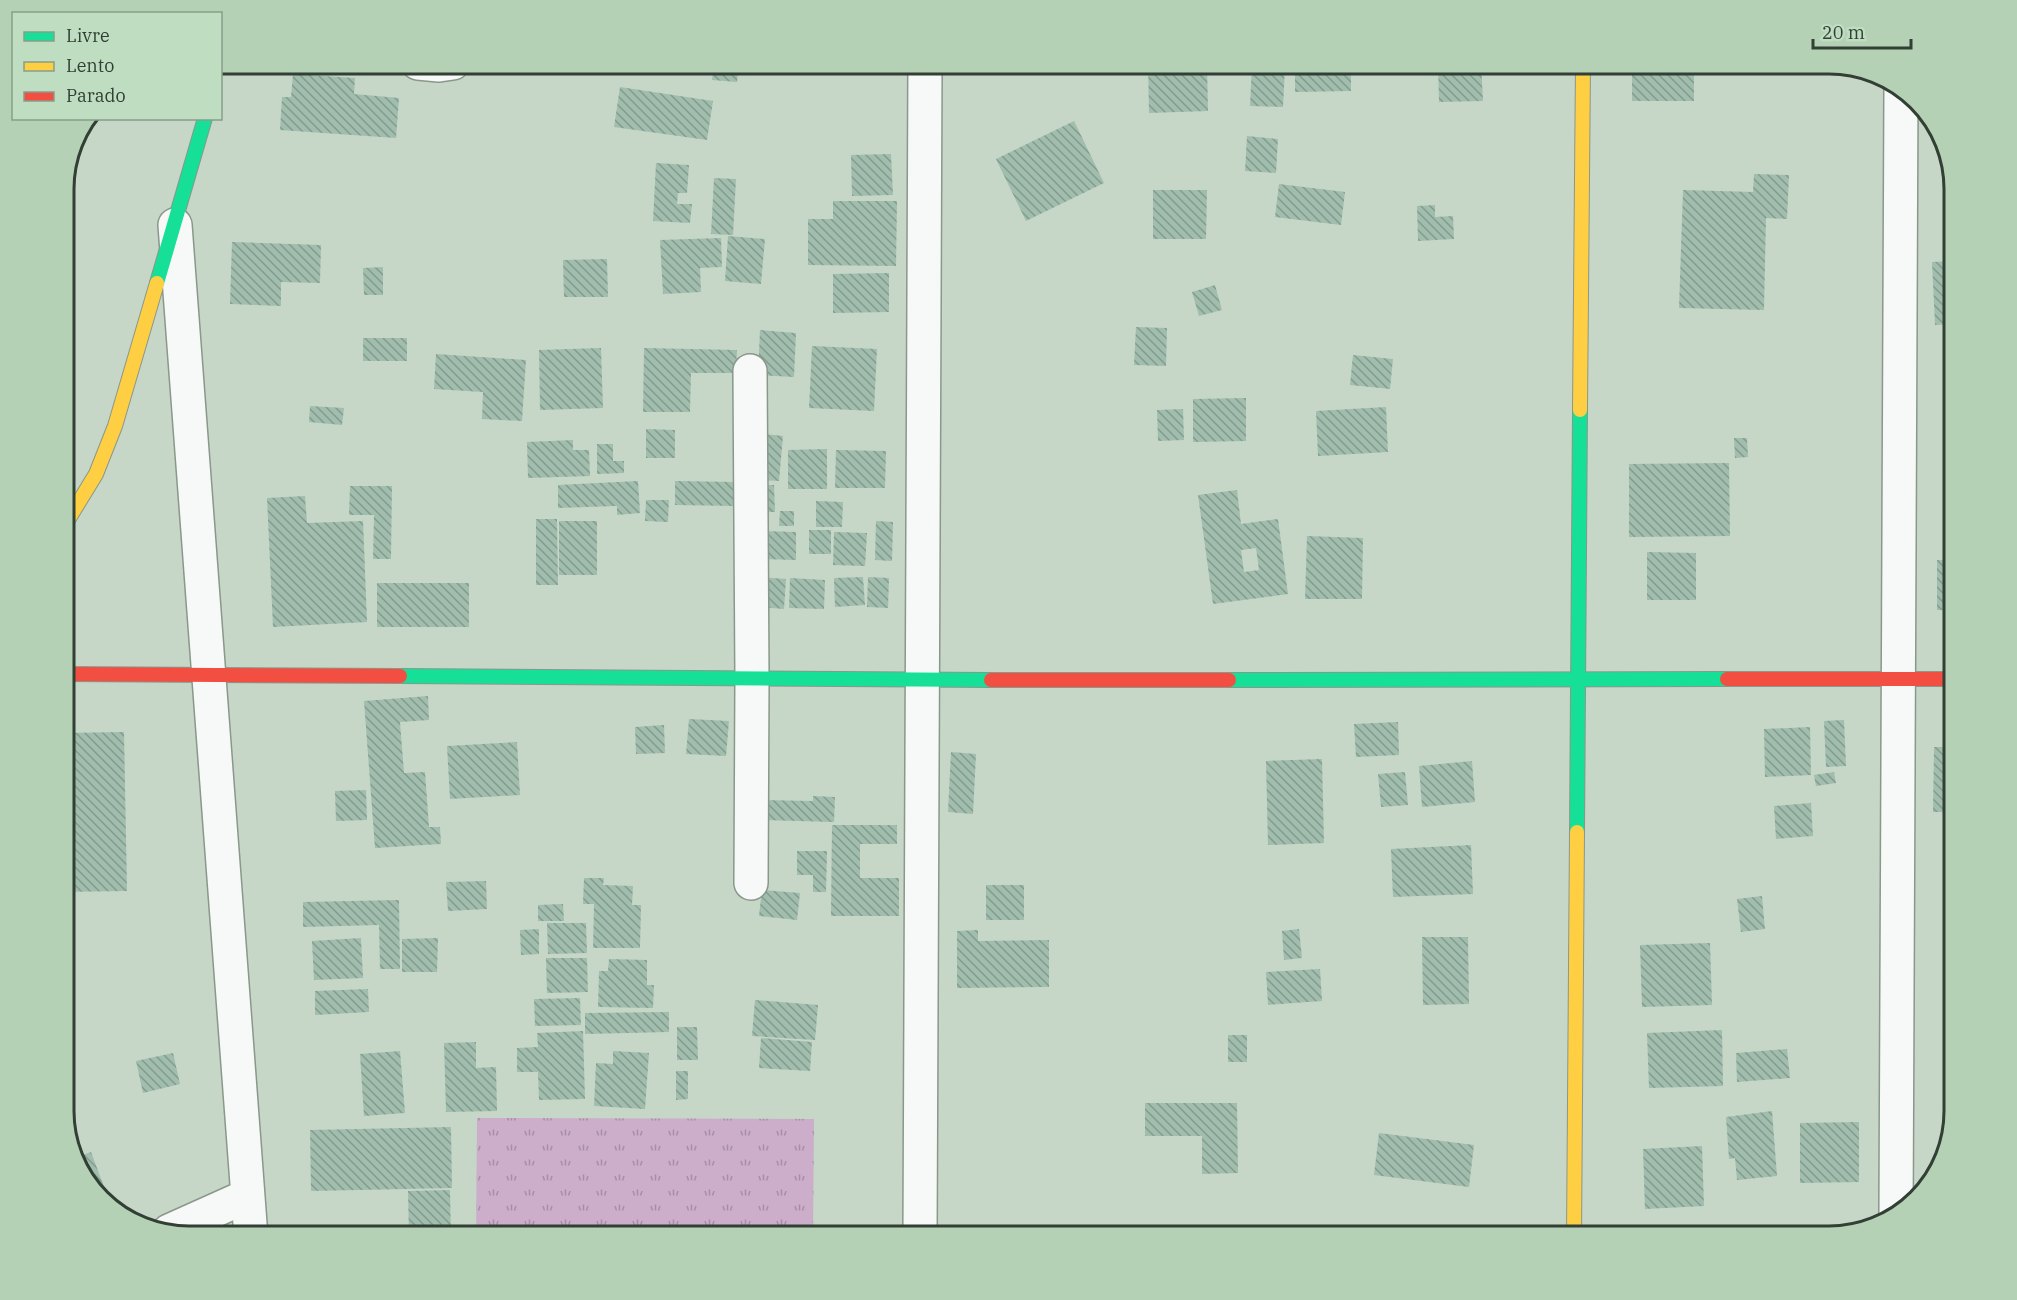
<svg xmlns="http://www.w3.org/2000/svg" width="2017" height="1300" font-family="'IBM Plex Serif',serif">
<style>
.park{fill:url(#park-tufts)}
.building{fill:url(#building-back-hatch);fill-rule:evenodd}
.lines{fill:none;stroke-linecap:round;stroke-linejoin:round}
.street-casing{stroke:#8a978b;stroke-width:36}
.fast-casing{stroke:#8a978b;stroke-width:16}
.slow-casing{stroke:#8a978b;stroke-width:16}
.jam-casing{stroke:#8a978b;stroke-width:16}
.street{stroke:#f6f9f7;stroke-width:33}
.fast{stroke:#16e098;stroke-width:14}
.slow{stroke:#ffcf43;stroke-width:14}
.jam{stroke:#f24e42;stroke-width:14}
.rim{fill:none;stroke:#323f34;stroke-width:3}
</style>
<defs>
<pattern id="park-tufts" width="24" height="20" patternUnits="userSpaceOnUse" patternTransform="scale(1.5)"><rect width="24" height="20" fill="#ccaecb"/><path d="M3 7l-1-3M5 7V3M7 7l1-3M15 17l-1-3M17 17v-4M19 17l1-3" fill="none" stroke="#a68fa6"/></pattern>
<pattern id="building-back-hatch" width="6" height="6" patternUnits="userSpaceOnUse" patternTransform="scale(1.5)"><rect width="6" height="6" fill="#a0bdae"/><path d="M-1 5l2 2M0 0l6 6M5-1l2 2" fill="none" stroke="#839b8e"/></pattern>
</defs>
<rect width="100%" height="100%" fill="#c6d7c7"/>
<!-- park -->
<polygon class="park" points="477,1118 814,1119 813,1237 476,1237"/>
<!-- building -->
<g class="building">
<polygon points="714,63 739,63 737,82 712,80"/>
<polygon points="1148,63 1207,63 1208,111 1149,113"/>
<polygon points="1295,63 1351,63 1351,91 1295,92"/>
<polygon points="1438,63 1481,63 1483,101 1439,102"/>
<rect x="1632" y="63" width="62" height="38"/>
<polygon points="1252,65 1285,66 1283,107 1250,106"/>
<polygon points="293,74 355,78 354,94 399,98 396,138 280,130 282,97 291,97"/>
<polygon points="620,87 713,101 707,140 614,127"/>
<polygon points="1074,121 1104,183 1026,221 996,159"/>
<polygon points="1247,136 1278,139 1276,173 1245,171"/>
<polygon points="891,154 893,195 852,196 851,155"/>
<polygon points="656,163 689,165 687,193 678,193 677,204 692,204 690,223 653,221"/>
<polygon points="1754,174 1789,175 1787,219 1766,218 1764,310 1679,308 1683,190 1753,192"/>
<polygon points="714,178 736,179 733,235 711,234"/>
<polygon points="1279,184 1345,192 1341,225 1275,217"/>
<polygon points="1153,190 1207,190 1206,239 1153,239"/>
<polygon points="833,201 897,201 896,266 808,265 808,219 833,219"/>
<polygon points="1435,205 1435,217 1453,216 1454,239 1418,241 1417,206"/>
<polygon points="728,236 765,239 761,284 725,281"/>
<polygon points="721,238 722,267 700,268 701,292 663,294 660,240"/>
<polygon points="232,242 321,245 320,283 281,282 281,306 230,304"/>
<polygon points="607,259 608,297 564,297 563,260"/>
<polygon points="1954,261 1954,324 1935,325 1932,262"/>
<polygon points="383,267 383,295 364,295 363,268"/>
<polygon points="889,273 889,312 833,313 833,274"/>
<polygon points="1215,285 1222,310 1199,316 1192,292"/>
<polygon points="1136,327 1167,328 1166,366 1134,365"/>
<polygon points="760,330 796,333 794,377 758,375"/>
<rect x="363" y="338" width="44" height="23"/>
<polygon points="812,346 877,349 874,411 809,408"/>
<polygon points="601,348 603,408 540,410 539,350"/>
<polygon points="644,348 737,350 736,373 691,373 690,412 643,412"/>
<polygon points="436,354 526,360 522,421 482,419 483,392 434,389"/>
<polygon points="1353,355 1393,359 1390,389 1350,385"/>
<polygon points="1246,398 1246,441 1193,442 1193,399"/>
<polygon points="310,406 344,408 342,425 309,422"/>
<polygon points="1386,407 1388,452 1318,456 1316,411"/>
<polygon points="1183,409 1184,440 1158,441 1157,410"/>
<polygon points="646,429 675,430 675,458 646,458"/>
<polygon points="765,434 783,436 779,481 761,480"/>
<polygon points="1734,438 1747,438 1748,457 1735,458"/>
<polygon points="573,440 573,450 589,450 590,476 528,478 527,442"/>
<polygon points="597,444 613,444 613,461 624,461 624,473 597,474"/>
<polygon points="827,449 827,489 788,489 788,450"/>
<polygon points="836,450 886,451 885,488 835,488"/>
<polygon points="1729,463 1730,536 1629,537 1629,464"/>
<polygon points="638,481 640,513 617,515 617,506 558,508 558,485"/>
<polygon points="675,481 735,482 735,506 675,505"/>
<polygon points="758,485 774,485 775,512 757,512"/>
<polygon points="350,486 392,486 391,559 373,559 374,515 349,515"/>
<path d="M1237,490L1241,524L1278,519L1288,594L1213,604L1198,495ZM1256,548L1259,570L1244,572L1241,550Z"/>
<polygon points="305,496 307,523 363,521 367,622 273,627 267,498"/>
<polygon points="646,500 669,500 668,522 645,521"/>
<polygon points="816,501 843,502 842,527 816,527"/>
<polygon points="780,511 794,511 794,526 779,526"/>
<polygon points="536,519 557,519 558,585 536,585"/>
<rect x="559" y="521" width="38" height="54"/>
<polygon points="876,521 893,522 892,561 875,560"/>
<rect x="809" y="530" width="22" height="24"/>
<polygon points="760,531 796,532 796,560 759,559"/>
<polygon points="834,532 867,533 865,566 833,565"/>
<polygon points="1307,536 1363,538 1362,599 1305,599"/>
<polygon points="1647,552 1696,553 1696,600 1647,600"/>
<rect x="1937" y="560" width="17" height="50"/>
<polygon points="759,577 786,579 784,609 757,607"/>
<polygon points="863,577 865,605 835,607 834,578"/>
<polygon points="868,577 889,578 888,608 867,607"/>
<polygon points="790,578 825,580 824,609 789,608"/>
<rect x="377" y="583" width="92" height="44"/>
<polygon points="428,696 429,720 400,722 404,773 425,772 429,827 440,827 441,844 375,848 364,701"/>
<polygon points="689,719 729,721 726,756 686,754"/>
<polygon points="1844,720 1846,766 1826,767 1824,721"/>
<polygon points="1398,722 1399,755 1356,757 1354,724"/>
<polygon points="664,725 665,753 636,754 635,727"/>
<polygon points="1810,727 1811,775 1765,777 1764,729"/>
<polygon points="124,732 127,891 63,892 63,733"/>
<polygon points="517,742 520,795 450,799 447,746"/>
<polygon points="1934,747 1954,747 1954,812 1933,812"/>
<polygon points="951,752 976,754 973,814 948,812"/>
<polygon points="1322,759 1324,843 1268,845 1266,761"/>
<polygon points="1472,761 1475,802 1422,807 1419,766"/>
<polygon points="1405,772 1408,805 1381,807 1378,774"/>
<polygon points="1834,772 1836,783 1816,786 1814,775"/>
<polygon points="366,790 367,820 336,821 335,791"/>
<polygon points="813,796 835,797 834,822 761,820 762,800 813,801"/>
<polygon points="1811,803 1813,836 1776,839 1774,806"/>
<polygon points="832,825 897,825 897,844 860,844 860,878 899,878 899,916 831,916"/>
<polygon points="1471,845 1473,894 1393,897 1391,849"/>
<polygon points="797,851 827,851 826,892 813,892 813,875 797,875"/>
<polygon points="584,878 604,878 603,885 633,886 632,905 641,905 640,948 593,948 594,904 583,904"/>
<polygon points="486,881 487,909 448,911 446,882"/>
<rect x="986" y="885" width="38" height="35"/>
<polygon points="762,890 800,893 797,920 759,916"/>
<polygon points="1762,896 1765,929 1741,932 1737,899"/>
<polygon points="399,900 400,969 380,969 379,925 303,927 303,902"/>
<polygon points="563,904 564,921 538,921 538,905"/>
<polygon points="547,923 586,923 587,953 548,954"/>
<polygon points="539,929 539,954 521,955 520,930"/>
<polygon points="1299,929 1302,958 1284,960 1282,931"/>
<polygon points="978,930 978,941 1049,940 1049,987 957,988 957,931"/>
<polygon points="1950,934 1954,934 1954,985 1948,984"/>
<polygon points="1422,937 1468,937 1469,1004 1423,1005"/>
<polygon points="361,938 363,978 314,980 312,941"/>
<polygon points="438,938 437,972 402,972 402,939"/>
<polygon points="1710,943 1712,1005 1642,1007 1640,945"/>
<polygon points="546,958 587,958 588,992 547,993"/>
<polygon points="609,959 647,960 647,985 654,985 653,1008 598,1007 599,971 608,971"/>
<polygon points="1320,969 1322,1001 1268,1005 1266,972"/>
<polygon points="368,989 369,1012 315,1015 315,991"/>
<polygon points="580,998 581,1025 535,1026 534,999"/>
<polygon points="755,1000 818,1005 815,1040 752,1036"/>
<polygon points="669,1012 669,1032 585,1034 585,1013"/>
<polygon points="677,1027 697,1027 698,1060 677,1060"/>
<polygon points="1722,1030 1723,1086 1649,1088 1647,1033"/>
<polygon points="583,1031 585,1099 539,1100 538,1072 517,1072 517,1048 538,1047 537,1033"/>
<rect x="1228" y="1035" width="19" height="27"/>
<polygon points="761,1038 812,1042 810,1071 759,1068"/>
<polygon points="476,1042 476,1068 496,1067 497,1111 446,1112 444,1043"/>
<polygon points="1787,1049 1790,1078 1737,1082 1736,1053"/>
<polygon points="400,1051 405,1113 364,1116 360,1054"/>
<polygon points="613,1051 649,1053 645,1109 594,1106 596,1063 613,1064"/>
<polygon points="173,1053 180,1084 143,1093 136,1061"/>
<polygon points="676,1071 688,1071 688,1099 676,1100"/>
<polygon points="1951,1089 1954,1089 1954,1110 1950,1110"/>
<polygon points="1145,1103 1237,1103 1238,1173 1202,1174 1202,1136 1145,1136"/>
<polygon points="1772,1111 1777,1176 1737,1180 1735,1158 1729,1159 1726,1117"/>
<polygon points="1859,1122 1859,1182 1800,1183 1800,1123"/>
<polygon points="451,1127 452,1188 311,1191 310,1130"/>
<polygon points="1379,1133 1474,1145 1469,1187 1374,1175"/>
<polygon points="1702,1146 1704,1206 1645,1209 1643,1149"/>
<polygon points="91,1152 112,1208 80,1174 75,1158"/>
<polygon points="450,1190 451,1237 409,1237 408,1191"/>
</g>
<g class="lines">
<defs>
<g id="street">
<polyline points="418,63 439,65 453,63"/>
<polyline points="175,225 251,1237"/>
<polyline points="750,371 752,679 751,883"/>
<polyline points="1896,1216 1901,88"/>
<polyline points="169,1231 247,1196"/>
<polyline points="920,1237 925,63"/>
</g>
<g id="fast">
<polyline points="220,66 221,63"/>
<polyline points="157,283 205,118"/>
<polyline points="400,676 991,680"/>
<polyline points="1229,680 1727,679"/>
<polyline points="1577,832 1580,410"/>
</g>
<g id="slow">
<polyline points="1580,410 1583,63"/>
<polyline points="63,528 96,474 115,426 157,283"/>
<polyline points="1574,1237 1577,832"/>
</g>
<g id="jam">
<polyline points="63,674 400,676"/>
<polyline points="1727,679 1954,679"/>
<polyline points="991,680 1229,680"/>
</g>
</defs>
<!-- street casing -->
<use href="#street" class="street-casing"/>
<!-- fast casing -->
<use href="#fast" class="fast-casing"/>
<!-- slow casing -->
<use href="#slow" class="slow-casing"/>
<!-- jam casing -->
<use href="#jam" class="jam-casing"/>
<!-- street -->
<use href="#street" class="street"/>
<!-- fast -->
<use href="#fast" class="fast"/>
<!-- slow -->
<use href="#slow" class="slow"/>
<!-- jam -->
<use href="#jam" class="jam"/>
</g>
<!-- crop -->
<path d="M0 0H2017V1300H0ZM189 74H1829A115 115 0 0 1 1944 189V1111A115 115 0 0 1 1829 1226H189A115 115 0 0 1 74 1111V189A115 115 0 0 1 189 74Z" fill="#b4d1b6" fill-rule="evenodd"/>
<path class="rim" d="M189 74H1829A115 115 0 0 1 1944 189V1111A115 115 0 0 1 1829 1226H189A115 115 0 0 1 74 1111V189A115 115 0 0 1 189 74Z"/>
<!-- legend -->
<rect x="12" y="12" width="210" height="108" fill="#bfdec1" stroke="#879e89" stroke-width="1.5"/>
<rect x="24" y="32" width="30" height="9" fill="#16e098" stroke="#879e89" stroke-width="1.5"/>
<text x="66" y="42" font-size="18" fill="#323f34">Livre</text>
<rect x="24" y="62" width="30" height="9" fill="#ffcf43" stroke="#879e89" stroke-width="1.5"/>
<text x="66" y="72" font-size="18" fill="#323f34">Lento</text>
<rect x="24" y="92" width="30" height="9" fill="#f24e42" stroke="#879e89" stroke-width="1.5"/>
<text x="66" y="102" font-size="18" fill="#323f34">Parado</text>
<!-- scale -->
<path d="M1813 39v9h98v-9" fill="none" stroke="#323f34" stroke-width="3"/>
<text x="1822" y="39" font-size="18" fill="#323f34" stroke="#bfdec1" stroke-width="4.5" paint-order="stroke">20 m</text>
</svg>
